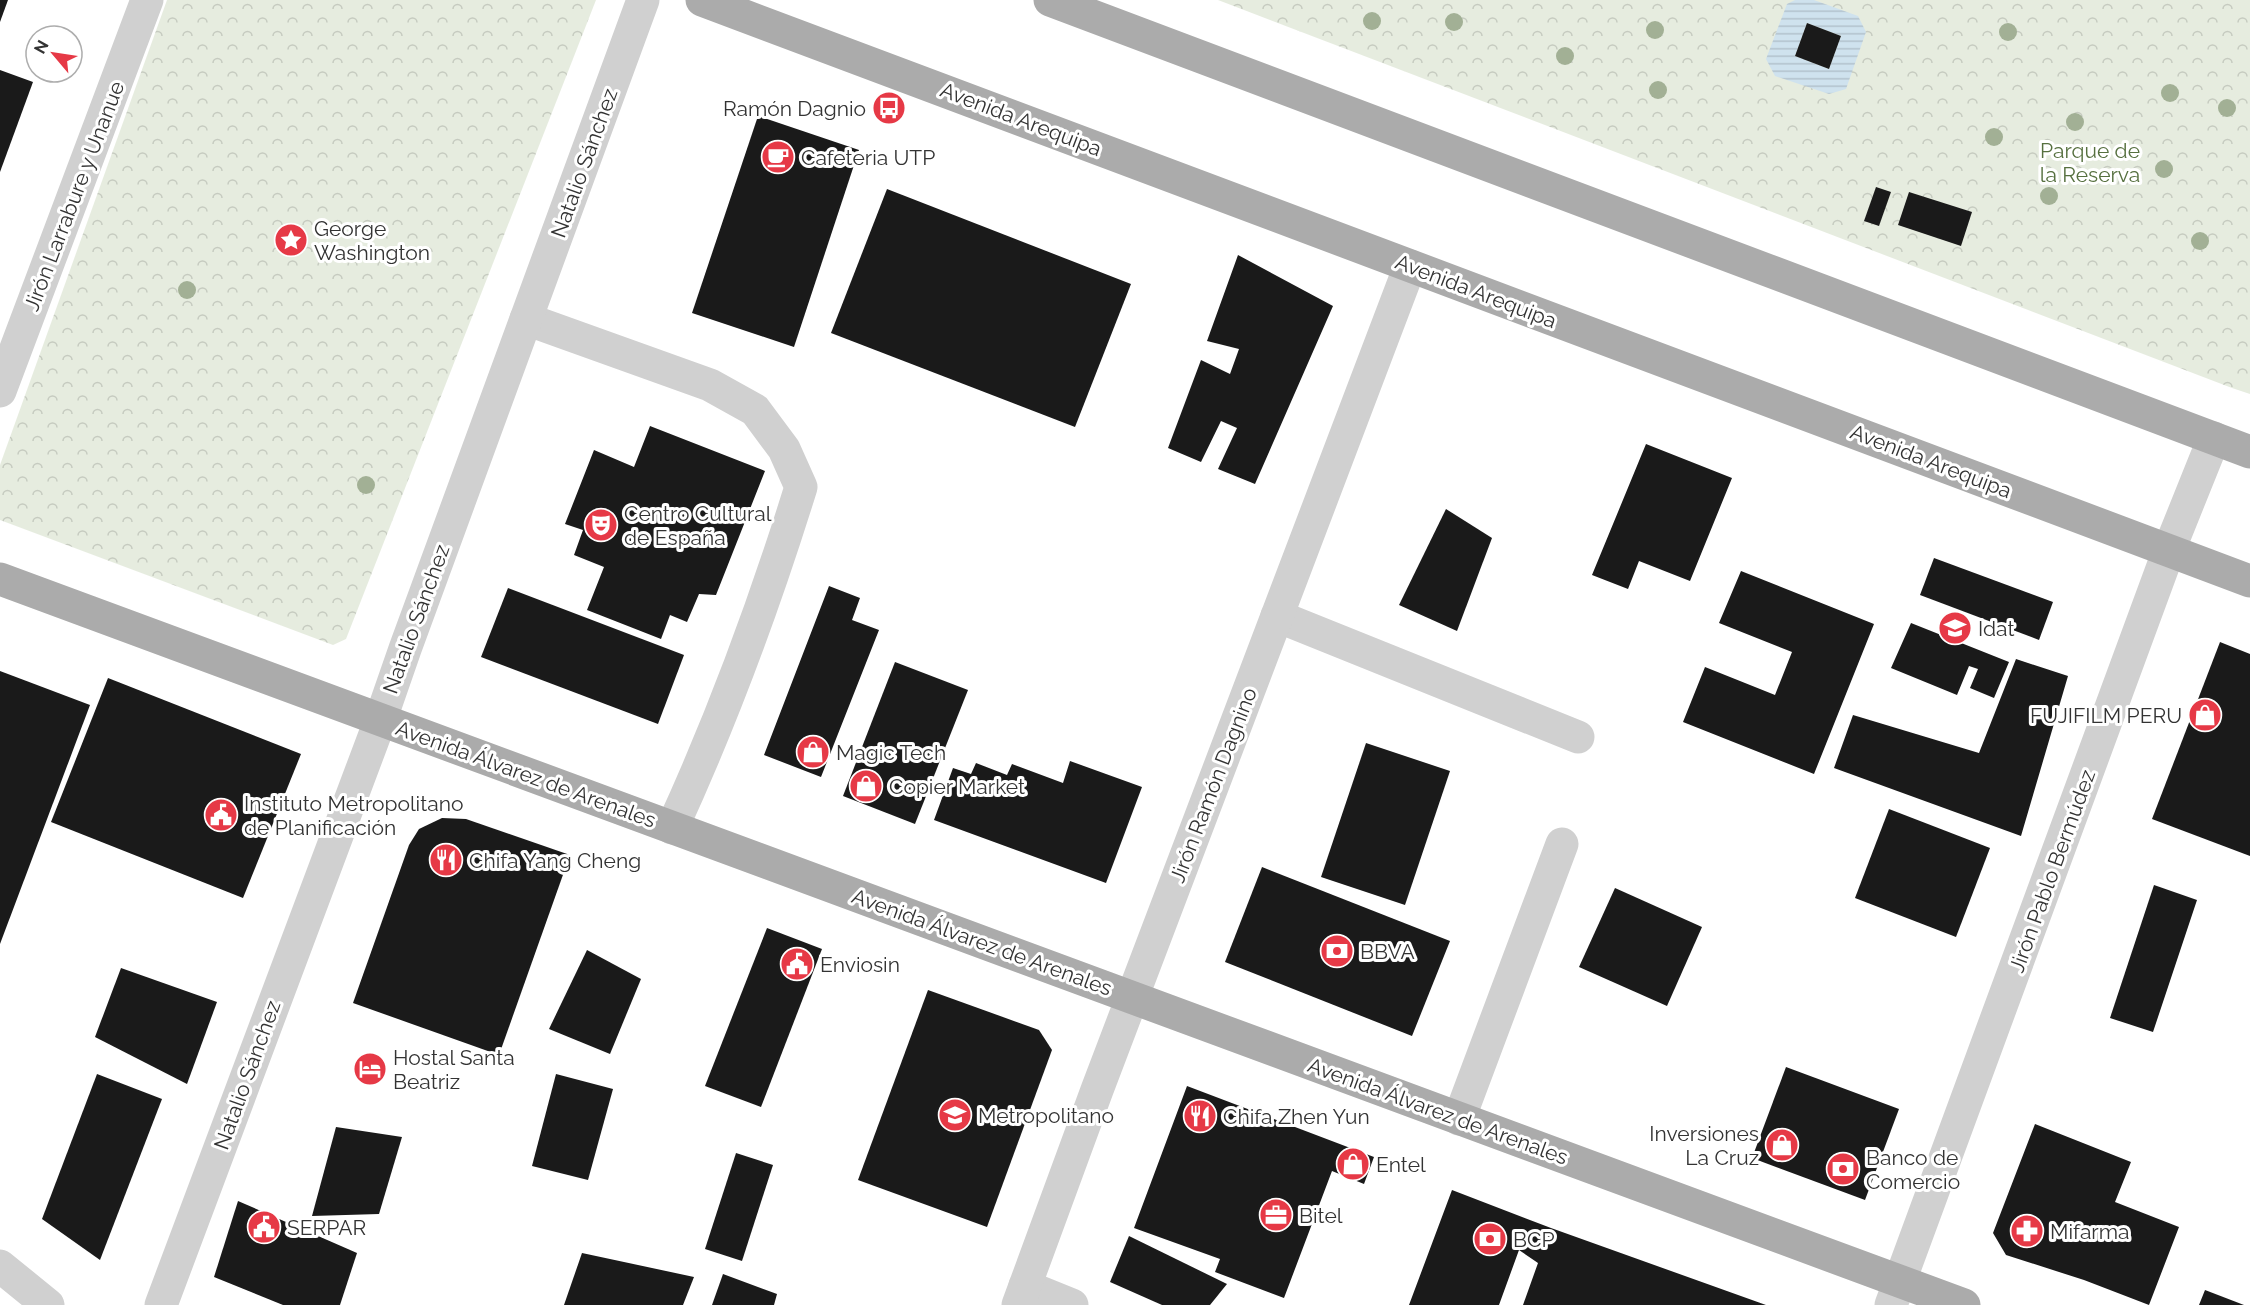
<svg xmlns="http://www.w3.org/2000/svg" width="2250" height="1305" font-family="Raleway,sans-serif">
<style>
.park{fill:url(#park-crowns)}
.water{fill:url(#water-rules);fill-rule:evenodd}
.building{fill:#1a1a1a}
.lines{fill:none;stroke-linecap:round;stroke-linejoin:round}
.minor{stroke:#d0d0d0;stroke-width:33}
.major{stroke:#ababab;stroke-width:33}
.tree{fill:#a2b095}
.labels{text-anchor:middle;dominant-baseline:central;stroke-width:6;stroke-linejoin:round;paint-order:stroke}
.poi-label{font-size:21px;fill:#333;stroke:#fff;text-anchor:start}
.street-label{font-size:21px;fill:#333;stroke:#fff}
.park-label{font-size:21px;fill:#56703f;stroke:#fff}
</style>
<defs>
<pattern id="park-crowns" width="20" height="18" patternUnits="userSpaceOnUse" patternTransform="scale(1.5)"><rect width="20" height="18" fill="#e6ecdf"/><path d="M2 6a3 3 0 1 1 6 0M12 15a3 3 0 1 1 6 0" fill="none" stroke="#c6cbc0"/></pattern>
<pattern id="water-rules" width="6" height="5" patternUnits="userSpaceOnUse" patternTransform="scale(1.5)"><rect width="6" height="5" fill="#cfe2ee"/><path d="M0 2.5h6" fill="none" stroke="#b2c2cd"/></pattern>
</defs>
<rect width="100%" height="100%" fill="#fff"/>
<!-- park -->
<g class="park">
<polygon points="167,0 596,0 346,639 333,645 0,520 0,465"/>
<polygon points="1218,0 2250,0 2250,394 2232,388"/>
</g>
<!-- water -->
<path class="water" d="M1795,0H1814L1858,16L1866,32L1846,89L1829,94L1775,76L1766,59L1787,4ZM1807,23L1841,36L1829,69L1795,56Z"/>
<!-- building -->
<g class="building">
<polygon points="0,0 8,0 0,22"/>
<polygon points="1807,23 1841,36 1829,69 1795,56"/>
<polygon points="0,70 33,82 0,172"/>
<polygon points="758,116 859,150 794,347 692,313"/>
<polygon points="1876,187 1891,192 1879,226 1864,221"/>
<polygon points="887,189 1131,284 1075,427 831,333"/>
<polygon points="1909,192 1972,212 1961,246 1898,225"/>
<polygon points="1238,255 1333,306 1255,484 1218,469 1237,428 1221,421 1201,462 1168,448 1201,360 1230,374 1239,349 1207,341"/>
<polygon points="650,426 765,471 716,595 699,594 687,622 670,615 661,639 587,610 604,567 574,555 583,530 565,524 594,450 634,467"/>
<polygon points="1646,444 1732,478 1690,581 1639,561 1628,589 1592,575"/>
<polygon points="1446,509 1492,538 1457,631 1399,605"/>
<polygon points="1934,558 2053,602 2039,640 1920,595"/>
<polygon points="1741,571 1874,624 1814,774 1683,722 1705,667 1775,695 1792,652 1719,623"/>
<polygon points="829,586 860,598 852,620 879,630 821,777 764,755"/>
<polygon points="508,588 684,655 658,724 481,657"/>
<polygon points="1911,623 2009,662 1994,698 1970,688 1978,669 1969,666 1957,695 1891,668"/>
<polygon points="2220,642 2250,654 2250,856 2152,819"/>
<polygon points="2016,659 2068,676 2021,836 1834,768 1853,715 1979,753"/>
<polygon points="895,662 968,690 915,824 843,796"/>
<polygon points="0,671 90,705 0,944"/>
<polygon points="108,678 301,754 243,898 51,822"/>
<polygon points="1366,743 1450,771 1405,905 1321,877"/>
<polygon points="1070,761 1142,787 1106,883 934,820 953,768 971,774 976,763 1007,775 1012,764 1063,783"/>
<polygon points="1889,809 1990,848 1956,937 1855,898"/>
<polygon points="442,818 466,819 570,855 499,1055 353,1003 409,845 419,829"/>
<polygon points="1262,867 1450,941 1412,1036 1225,962"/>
<polygon points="2154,885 2197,900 2153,1032 2110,1018"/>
<polygon points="1615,888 1702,927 1667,1006 1579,967"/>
<polygon points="767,928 822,949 761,1107 705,1086"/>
<polygon points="587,950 641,979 610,1054 549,1029"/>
<polygon points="121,968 217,1002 187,1084 95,1037"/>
<polygon points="928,990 1039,1030 1052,1050 987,1227 858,1180"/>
<polygon points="1786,1067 1899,1109 1865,1200 1752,1158"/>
<polygon points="97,1074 162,1099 100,1260 42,1219"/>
<polygon points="556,1074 613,1089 588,1180 532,1166"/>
<polygon points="1187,1086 1374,1157 1364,1184 1332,1171 1284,1298 1215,1272 1220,1259 1134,1228"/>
<polygon points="2035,1124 2131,1162 2115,1202 2179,1227 2149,1305 2084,1280 2006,1255 1993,1233"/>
<polygon points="336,1127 402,1137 379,1214 312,1216"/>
<polygon points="736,1153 773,1165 742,1261 705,1249"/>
<polygon points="1452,1190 1551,1228 1766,1305 1523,1305 1538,1263 1519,1250 1499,1305 1409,1305"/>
<polygon points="238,1201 357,1253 340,1305 283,1305 214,1277"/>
<polygon points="1129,1236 1227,1284 1210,1305 1162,1305 1110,1282"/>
<polygon points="582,1253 694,1277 683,1305 564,1305"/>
<polygon points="723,1274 777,1294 774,1305 712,1305"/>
<polygon points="2205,1290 2244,1305 2199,1305"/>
</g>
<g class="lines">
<!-- minor -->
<g class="minor">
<path d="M526,319L710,385L755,410L784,449L801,487C765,603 723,717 672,828"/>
<polyline points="0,391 147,0"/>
<polyline points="1277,616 1578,737"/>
<polyline points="1459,1119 1562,844"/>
<polyline points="0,1266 48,1305"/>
<polyline points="1025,1286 1072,1305"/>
<polyline points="161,1305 380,721 405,649 643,0"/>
<polyline points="1018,1305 1097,1090 1410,266"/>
<polyline points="1891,1305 2169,550 2214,438"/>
</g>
<!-- major -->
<g class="major">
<polyline points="702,0 2250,581"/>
<polyline points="1050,0 2250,452"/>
<polyline points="0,579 1964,1305"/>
</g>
</g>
<!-- trees -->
<g class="tree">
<circle cx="1372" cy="21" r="9"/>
<circle cx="1454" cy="22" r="9"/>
<circle cx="1655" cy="30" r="9"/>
<circle cx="2008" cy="32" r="9"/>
<circle cx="1565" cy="56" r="9"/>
<circle cx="1658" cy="90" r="9"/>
<circle cx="2170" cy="93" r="9"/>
<circle cx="2227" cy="108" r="9"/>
<circle cx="2075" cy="122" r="9"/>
<circle cx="1994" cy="137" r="9"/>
<circle cx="2164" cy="169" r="9"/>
<circle cx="2049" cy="196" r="9"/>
<circle cx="2200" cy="241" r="9"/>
<circle cx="187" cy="290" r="9"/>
<circle cx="366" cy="485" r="9"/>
</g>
<!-- icons -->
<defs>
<symbol id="bus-disc" viewBox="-11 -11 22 22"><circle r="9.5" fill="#e63946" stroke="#fff"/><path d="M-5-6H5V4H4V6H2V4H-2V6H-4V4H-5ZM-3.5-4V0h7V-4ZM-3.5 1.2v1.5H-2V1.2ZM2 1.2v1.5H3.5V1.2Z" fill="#fff"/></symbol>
<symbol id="cafe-disc" viewBox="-11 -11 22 22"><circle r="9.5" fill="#e63946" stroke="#fff"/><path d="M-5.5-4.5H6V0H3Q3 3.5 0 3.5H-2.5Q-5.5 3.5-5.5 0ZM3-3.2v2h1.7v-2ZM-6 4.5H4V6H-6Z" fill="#fff"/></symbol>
<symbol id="sight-disc" viewBox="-11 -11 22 22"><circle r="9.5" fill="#e63946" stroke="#fff"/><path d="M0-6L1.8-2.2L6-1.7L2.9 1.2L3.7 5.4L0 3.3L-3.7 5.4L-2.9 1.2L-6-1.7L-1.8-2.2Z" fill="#fff"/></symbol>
<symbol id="theatre-disc" viewBox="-11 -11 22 22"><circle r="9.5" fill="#e63946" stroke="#fff"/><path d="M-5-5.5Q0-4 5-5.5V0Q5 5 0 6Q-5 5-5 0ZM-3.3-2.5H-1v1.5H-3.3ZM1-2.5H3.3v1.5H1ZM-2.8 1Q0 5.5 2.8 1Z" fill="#fff"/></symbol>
<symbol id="school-disc" viewBox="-11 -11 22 22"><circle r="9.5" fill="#e63946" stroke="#fff"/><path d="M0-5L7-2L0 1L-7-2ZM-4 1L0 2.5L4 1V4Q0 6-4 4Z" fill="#fff"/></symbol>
<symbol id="shop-disc" viewBox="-11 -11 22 22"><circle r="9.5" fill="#e63946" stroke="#fff"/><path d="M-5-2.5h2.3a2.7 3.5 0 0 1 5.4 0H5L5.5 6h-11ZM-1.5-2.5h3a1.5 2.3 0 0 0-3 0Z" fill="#fff"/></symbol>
<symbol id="civic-disc" viewBox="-11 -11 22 22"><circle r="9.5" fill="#e63946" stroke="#fff"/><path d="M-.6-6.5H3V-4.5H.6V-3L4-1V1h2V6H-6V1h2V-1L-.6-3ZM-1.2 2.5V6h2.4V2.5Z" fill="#fff"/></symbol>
<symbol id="restaurant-disc" viewBox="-11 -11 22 22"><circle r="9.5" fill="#e63946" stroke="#fff"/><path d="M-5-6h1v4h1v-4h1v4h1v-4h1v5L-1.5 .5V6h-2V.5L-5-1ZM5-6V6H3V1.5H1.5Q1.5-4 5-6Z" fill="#fff"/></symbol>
<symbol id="bank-disc" viewBox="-11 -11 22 22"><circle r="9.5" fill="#e63946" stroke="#fff"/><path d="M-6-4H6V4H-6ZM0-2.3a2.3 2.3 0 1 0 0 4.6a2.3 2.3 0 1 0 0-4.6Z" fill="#fff"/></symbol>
<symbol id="hotel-disc" viewBox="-11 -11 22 22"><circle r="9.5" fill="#e63946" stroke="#fff"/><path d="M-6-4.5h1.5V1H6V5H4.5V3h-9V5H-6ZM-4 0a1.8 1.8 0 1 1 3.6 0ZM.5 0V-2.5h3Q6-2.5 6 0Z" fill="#fff"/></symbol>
<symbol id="university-disc" viewBox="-11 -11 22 22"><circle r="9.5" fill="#e63946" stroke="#fff"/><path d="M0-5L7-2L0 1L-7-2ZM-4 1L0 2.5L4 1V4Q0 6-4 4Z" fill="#fff"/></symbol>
<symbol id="office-disc" viewBox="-11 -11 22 22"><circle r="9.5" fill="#e63946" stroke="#fff"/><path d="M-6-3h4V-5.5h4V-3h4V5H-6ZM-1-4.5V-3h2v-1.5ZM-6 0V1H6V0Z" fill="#fff"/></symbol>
<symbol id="pharmacy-disc" viewBox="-11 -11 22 22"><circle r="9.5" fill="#e63946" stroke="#fff"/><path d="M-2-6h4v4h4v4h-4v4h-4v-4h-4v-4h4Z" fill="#fff"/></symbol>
</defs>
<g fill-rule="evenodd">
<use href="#bus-disc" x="870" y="89" width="38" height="38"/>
<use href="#cafe-disc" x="759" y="138" width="38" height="38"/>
<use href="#sight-disc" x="272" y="221" width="38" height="38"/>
<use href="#theatre-disc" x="582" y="506" width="38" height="38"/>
<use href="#school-disc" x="1936" y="609" width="38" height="38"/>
<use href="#shop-disc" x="2186" y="696" width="38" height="38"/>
<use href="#shop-disc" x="794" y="733" width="38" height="38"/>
<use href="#shop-disc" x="847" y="767" width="38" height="38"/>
<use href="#civic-disc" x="202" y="796" width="38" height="38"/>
<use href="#restaurant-disc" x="427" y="841" width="38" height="38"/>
<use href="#bank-disc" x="1318" y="932" width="38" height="38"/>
<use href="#civic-disc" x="778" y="945" width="38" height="38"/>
<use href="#hotel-disc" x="351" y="1050" width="38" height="38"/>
<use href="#university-disc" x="936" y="1096" width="38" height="38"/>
<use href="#restaurant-disc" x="1181" y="1097" width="38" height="38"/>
<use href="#shop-disc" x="1763" y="1126" width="38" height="38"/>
<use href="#shop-disc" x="1334" y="1145" width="38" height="38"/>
<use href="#bank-disc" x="1824" y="1150" width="38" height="38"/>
<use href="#office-disc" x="1257" y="1196" width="38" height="38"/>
<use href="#civic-disc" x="245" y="1208" width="38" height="38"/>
<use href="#pharmacy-disc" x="2008" y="1212" width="38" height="38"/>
<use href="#bank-disc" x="1471" y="1220" width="38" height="38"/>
</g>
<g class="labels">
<!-- poi labels -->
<g class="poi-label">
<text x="866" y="108" text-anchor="end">Ramón Dagnio</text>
<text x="801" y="157">Cafeteria UTP</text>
<text x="314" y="228">George<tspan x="314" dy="24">Washington</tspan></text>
<text x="624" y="513">Centro Cultural<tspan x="624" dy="24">de España</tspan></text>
<text x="1978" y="628">Idat</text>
<text x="2182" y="715" text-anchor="end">FUJIFILM PERU</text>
<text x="836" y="752">Magic Tech</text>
<text x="889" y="786">Copier Market</text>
<text x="244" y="803">Instituto Metropolitano<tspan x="244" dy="24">de Planificación</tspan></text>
<text x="469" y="860">Chifa Yang Cheng</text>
<text x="1360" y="951">BBVA</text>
<text x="820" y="964">Enviosin</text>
<text x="393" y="1057">Hostal Santa<tspan x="393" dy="24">Beatriz</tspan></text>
<text x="978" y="1115">Metropolitano</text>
<text x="1223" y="1116">Chifa Zhen Yun</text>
<text x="1759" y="1133" text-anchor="end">Inversiones<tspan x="1759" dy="24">La Cruz</tspan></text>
<text x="1866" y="1157">Banco de<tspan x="1866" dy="24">Comercio</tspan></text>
<text x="1376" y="1164">Entel</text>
<text x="1299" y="1215">Bitel</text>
<text x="287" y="1227">SERPAR</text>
<text x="2050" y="1231">Mifarma</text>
<text x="1513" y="1239">BCP</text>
</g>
<!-- street labels -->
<g class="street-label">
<text transform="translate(1021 119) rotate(21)">Avenida Arequipa</text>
<text transform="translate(584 163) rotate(-70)">Natalio Sánchez</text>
<text transform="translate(74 196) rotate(-69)">Jirón Larrabure y Unanue</text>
<text transform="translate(1476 291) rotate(21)">Avenida Arequipa</text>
<text transform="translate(1931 461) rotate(21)">Avenida Arequipa</text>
<text transform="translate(416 619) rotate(-70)">Natalio Sánchez</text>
<text transform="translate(526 774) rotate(20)">Avenida Álvarez de Arenales</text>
<text transform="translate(1213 785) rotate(-69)">Jirón Ramón Dagnino</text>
<text transform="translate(2052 871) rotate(-70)">Jirón Pablo Bermúdez</text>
<text transform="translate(982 942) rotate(20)">Avenida Álvarez de Arenales</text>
<text transform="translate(247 1075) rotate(-70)">Natalio Sánchez</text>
<text transform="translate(1438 1111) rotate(20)">Avenida Álvarez de Arenales</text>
</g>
<!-- park labels -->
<g class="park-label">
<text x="2090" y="150">Parque de<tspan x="2090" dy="24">la Reserva</tspan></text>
</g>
</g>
<!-- north arrow -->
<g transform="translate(54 54) rotate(299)"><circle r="28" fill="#ffffff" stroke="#adadad" stroke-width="1.5"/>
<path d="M0-4.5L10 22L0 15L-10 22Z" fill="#e63946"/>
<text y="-9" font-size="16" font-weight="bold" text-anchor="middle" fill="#333333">N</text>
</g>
</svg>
